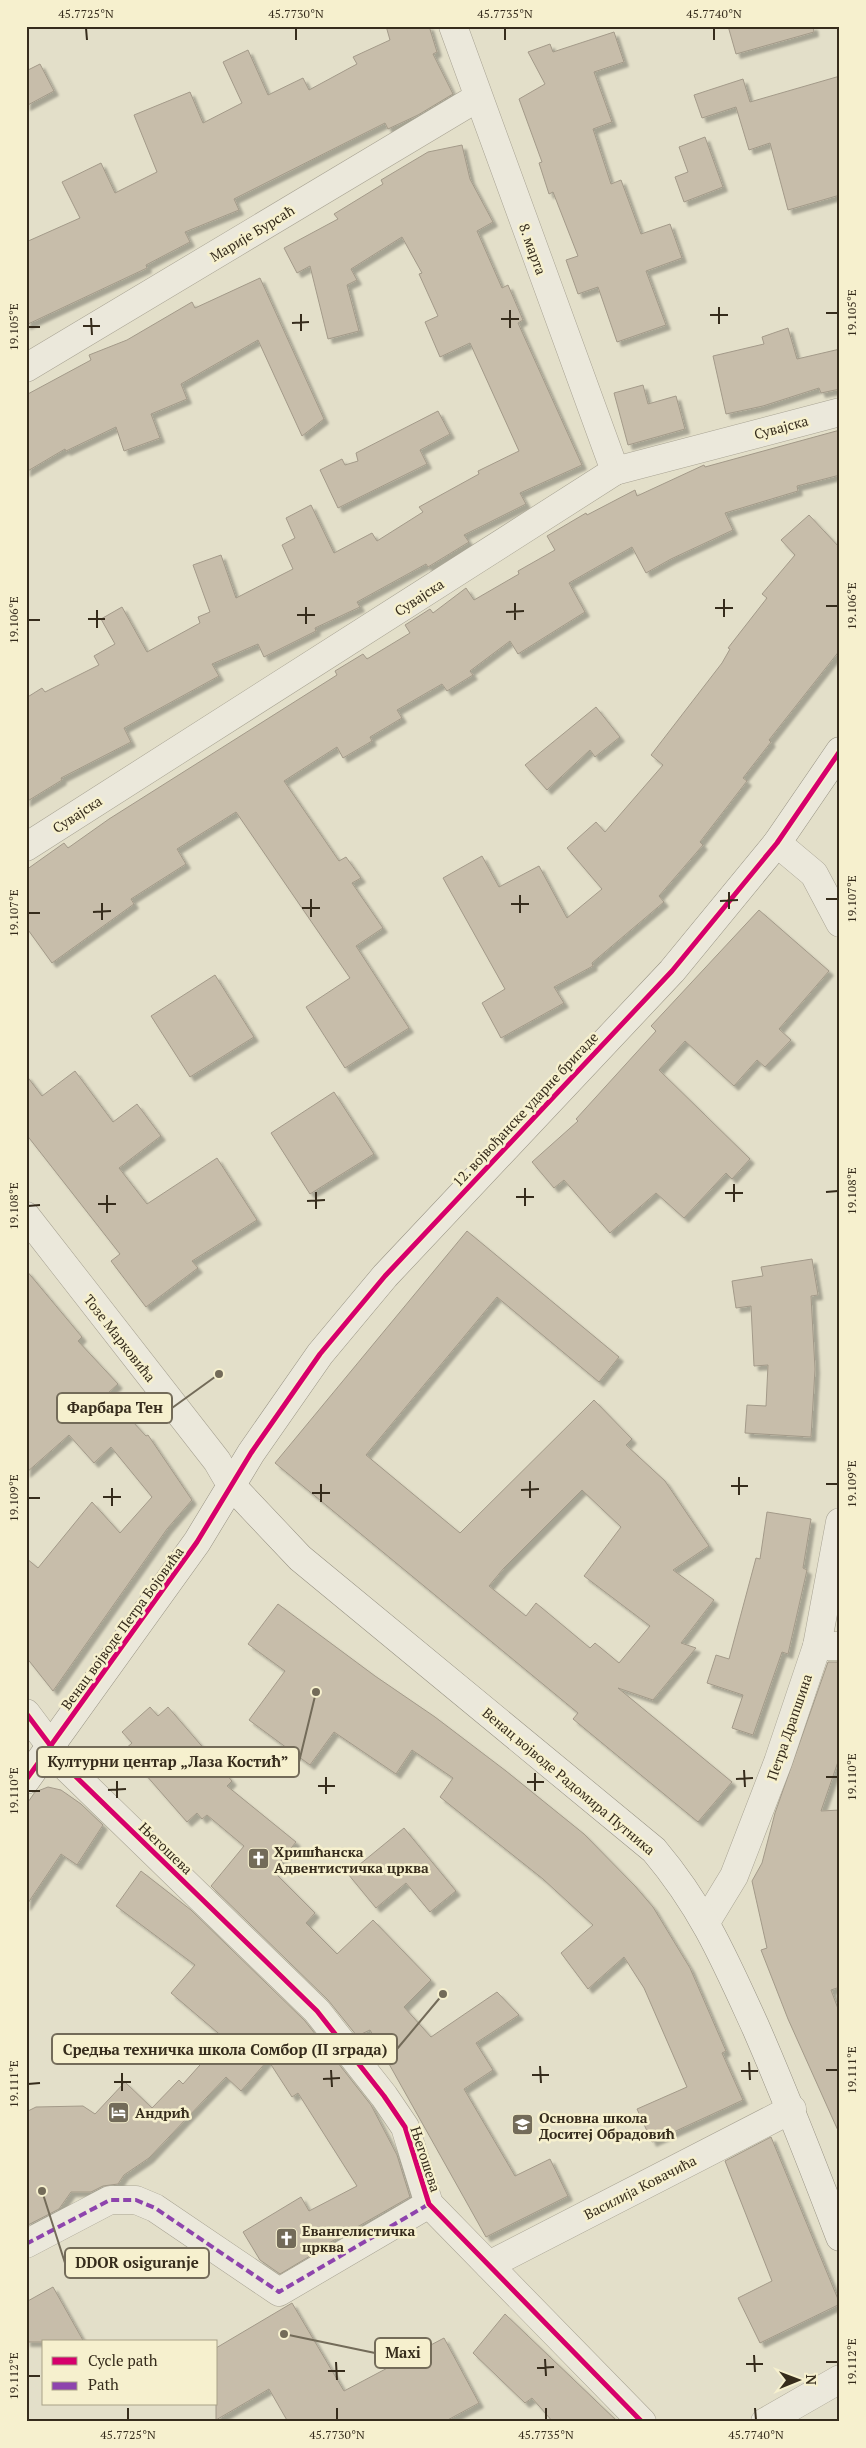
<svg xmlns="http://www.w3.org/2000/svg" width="866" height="2448" font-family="'PT Serif',serif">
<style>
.building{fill:#c7bdaa;stroke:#a39a89;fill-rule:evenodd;filter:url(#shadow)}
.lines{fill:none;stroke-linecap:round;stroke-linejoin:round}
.street-casing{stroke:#a8a393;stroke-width:29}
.secondary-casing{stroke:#979283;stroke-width:29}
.street{stroke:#ebe8db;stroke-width:28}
.secondary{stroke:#ebe8db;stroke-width:28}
.quiet{stroke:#8e44ad;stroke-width:4;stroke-dasharray:8 4;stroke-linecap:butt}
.cycleway-casing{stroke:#f6f0ce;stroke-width:8}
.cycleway{stroke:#d6006c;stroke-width:5}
.ticks{fill:none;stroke:#362c1c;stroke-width:2}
.labels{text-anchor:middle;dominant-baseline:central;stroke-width:5;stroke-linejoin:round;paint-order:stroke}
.street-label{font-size:14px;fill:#362c1c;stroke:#f6f0ce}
.poi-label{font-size:14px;font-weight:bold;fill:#362c1c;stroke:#f6f0ce;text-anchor:start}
.leader{fill:none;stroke:#736b59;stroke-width:2}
.callout-dot{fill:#736b59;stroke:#f6f0ce;stroke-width:2}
.callout{fill:#f6f0ce;stroke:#736b59;stroke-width:2}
.callout-label{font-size:15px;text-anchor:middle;font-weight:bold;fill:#362c1c}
.neatline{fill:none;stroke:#362c1c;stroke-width:2}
.ticks-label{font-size:12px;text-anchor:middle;fill:#362c1c}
</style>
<defs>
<filter id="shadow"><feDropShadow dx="4.5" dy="4.5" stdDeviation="1" flood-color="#0004"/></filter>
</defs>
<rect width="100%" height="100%" fill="#e3dfc9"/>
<!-- building -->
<g class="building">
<polygon points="386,26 429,26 437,52 433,54 453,94 418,115 388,129 385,123 234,199 239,210 185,232 190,242 146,265 147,268 26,325 26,242 80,218 62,182 101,163 115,193 157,172 134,115 190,92 203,123 242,103 223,62 248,50 268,95 303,78 309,90 357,64 353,57 390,40"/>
<polygon points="728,26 813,26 814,32 736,54"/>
<polygon points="614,32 624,62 594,72 612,122 593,129 611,184 621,180 641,234 670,224 682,258 646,271 666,325 617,342 598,287 578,294 566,260 578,256 553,192 549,194 539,163 542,162 519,99 545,84 528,52 550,44 553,52"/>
<polygon points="40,64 54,91 26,106 26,71"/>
<polygon points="840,76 840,195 788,210 770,143 749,150 736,107 702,118 694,95 743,79 750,102"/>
<polygon points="705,137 723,187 684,202 675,177 688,172 679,147"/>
<polygon points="462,145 470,179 493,222 477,231 502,288 508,285 523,320 518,323 582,465 520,493 526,504 464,535 469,542 428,567 426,564 357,602 360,607 315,628 316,631 264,657 258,644 212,664 219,676 124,728 131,742 61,778 62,780 26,802 26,698 42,688 45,692 99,665 94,656 115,644 101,619 122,607 147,652 200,623 198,617 210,612 193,565 221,555 236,598 293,569 282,545 295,538 286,518 311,505 334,553 372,533 377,541 423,512 419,507 479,474 478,471 519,451 470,343 440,357 425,322 438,316 419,274 422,273 402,237 351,269 357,280 347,285 359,331 328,339 310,266 297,273 284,248 338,219 334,214 383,184 381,180 428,152"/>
<polygon points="260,278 324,419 302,436 258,340 181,384 187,399 151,414 160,438 124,451 116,427 66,451 65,449 26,472 26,395 91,360 89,355 127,340 192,302 195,308"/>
<polygon points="788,328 797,359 840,349 840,389 821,393 819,388 763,406 726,414 713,356 764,344 762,337"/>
<polygon points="643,385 648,404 676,396 685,429 628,445 614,393"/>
<polygon points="438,411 450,434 420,450 427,464 338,508 320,470 342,459 345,465 358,461 356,453"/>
<polygon points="840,430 840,475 797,486 798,491 725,513 733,530 671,559 646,573 632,547 569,583 585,612 518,654 510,641 470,671 473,675 447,691 442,684 397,710 402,718 370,737 372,741 343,758 337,747 284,781 339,861 346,857 361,878 352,883 383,928 356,946 409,1028 345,1068 306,1007 350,978 236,812 177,849 186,864 131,899 134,904 52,963 26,927 26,870 64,843 68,848 109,819 337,675 335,671 363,654 367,659 410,633 405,625 430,609 433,613 466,588 474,600 519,574 518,571 555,550 547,536 586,513 587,515 635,490 637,496 704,465 705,467"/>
<polygon points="809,515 840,548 840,650 769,740 771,742 743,778 747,781 700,842 703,845 659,896 664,902 592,963 593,966 554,987 564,1003 501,1038 482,1003 505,989 443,878 482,856 499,887 539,866 567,918 602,889 567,848 596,822 605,832 663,765 651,755 722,663 730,649 728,648 767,598 762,594 795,555 781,540"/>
<polygon points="596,707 620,737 595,757 590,750 547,790 525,765"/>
<polygon points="759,910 829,971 779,1029 791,1040 765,1067 757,1060 734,1086 685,1041 659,1070 750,1159 732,1179 726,1173 684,1218 656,1193 610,1233 564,1180 554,1188 532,1162 578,1121 576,1119 656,1031 651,1026"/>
<polygon points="215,975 254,1037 190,1077 151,1016"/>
<polygon points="75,1071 113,1122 137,1104 161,1136 119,1168 147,1204 217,1158 257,1220 192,1261 198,1268 146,1307 111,1261 120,1254 26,1134 26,1075 42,1096"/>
<polygon points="334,1092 374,1154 310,1194 271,1133"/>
<path d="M467,1231L619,1357L599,1382L497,1297L366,1455L460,1533L594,1400L632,1439L626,1445L665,1481L709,1546L673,1570L714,1600L681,1643L696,1648L653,1700L618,1688L732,1782L698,1822L573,1719L578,1713L275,1463ZM582,1490L621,1527L584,1576L650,1626L619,1663L595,1643L590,1648L536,1603L526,1616L489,1586L503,1569Z"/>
<polygon points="812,1259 818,1295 811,1296 815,1369 811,1437 745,1433 747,1405 766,1406 768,1365 754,1366 751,1306 736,1308 732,1281 763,1276 761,1267"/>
<polygon points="26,1270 82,1337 78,1341 118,1384 107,1394 146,1436 148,1435 192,1500 167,1529 53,1691 26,1657 26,1558 38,1568 92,1502 120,1533 152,1497 111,1447 94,1463 69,1435 26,1473"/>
<polygon points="767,1512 811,1519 803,1568 807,1570 788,1654 782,1652 753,1735 732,1728 743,1695 707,1683 716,1655 729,1659 756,1558 760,1559"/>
<polygon points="278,1604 375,1676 435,1717 506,1771 584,1834 635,1886 653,1907 690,1968 726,2051 722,2053 743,2100 652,2142 637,2109 687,2087 644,1988 624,1957 588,1989 561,1953 593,1925 543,1879 440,1797 453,1778 412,1750 396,1774 334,1732 310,1765 249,1720 285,1671 248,1644"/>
<polygon points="828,1662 840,1662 840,1756 821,1811 840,1810 840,1987 831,1990 840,2014 840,2135 788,2019 761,1950 767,1948 752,1881 762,1863 775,1813"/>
<polygon points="150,1707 158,1716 168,1707 232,1781 227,1786 296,1842 273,1871 315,1913 306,1923 337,1954 373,1920 431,1980 404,2007 431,2037 497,1992 519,2015 476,2043 493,2070 464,2089 515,2176 550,2159 568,2196 486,2237 370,2030 357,2036 328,2000 211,1886 244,1846 207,1815 202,1819 197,1813 187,1822 124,1750 132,1743 122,1732"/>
<polygon points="48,1787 61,1790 81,1804 103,1825 77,1865 61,1854 26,1906 26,1805 35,1792"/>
<polygon points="404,1828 456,1891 430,1912 406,1883 376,1908 348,1874"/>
<polygon points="141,1871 191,1910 305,2021 371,2105 397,2155 410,2197 329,2243 330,2244 280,2274 260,2260 243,2232 301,2197 309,2211 357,2186 298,2093 292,2097 268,2060 241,2091 226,2077 149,2158 124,2175 118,2184 103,2186 91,2192 71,2192 59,2209 26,2226 26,2112 36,2107 83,2106 95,2114 125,2082 152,2108 179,2080 183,2084 224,2038 171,1993 195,1965 116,1906"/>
<polygon points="771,2137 840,2304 760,2343 738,2298 772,2281 725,2161"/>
<polygon points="53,2287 84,2342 26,2342 26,2302"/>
<polygon points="292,2303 344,2391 444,2338 479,2403 444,2422 288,2422 269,2389 216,2420 216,2348"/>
<polygon points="505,2314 618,2422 553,2422 532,2398 525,2403 473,2353"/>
</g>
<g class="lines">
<defs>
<g id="street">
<polyline points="453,26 615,471"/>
<polyline points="26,368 477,98"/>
<polyline points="777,843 814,874 840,923"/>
<polyline points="26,847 615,471 840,412"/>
<polyline points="26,1216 217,1461 231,1485"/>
<polyline points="817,1646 840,1646"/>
<polyline points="26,1713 68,1769 317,2011 384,2096 405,2127 429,2204 642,2422"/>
<polyline points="706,1922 734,1876 778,1762 817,1646 840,1522"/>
<polyline points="26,2244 110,2200 136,2200 155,2208 279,2292 429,2204"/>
<polyline points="489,2265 792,2109"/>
<polyline points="765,2422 840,2379"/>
</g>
<g id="secondary">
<path d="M231,1485L300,1558L654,1850C703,1908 725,1960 756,2028C786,2097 813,2166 840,2237"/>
<polyline points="26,1780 197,1542 251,1453 320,1354 385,1276 672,971 777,843 840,751"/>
</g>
</defs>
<!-- street casing -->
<use href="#street" class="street-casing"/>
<!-- secondary casing -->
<use href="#secondary" class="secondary-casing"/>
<!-- street -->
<use href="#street" class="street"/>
<!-- secondary -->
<use href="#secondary" class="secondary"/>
<!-- quiet -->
<polyline class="quiet" points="26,2244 110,2200 136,2200 155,2208 279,2292 429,2204"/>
<defs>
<g id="cycleway">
<polyline points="26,1713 68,1769 317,2011 384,2096 405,2127 429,2204 642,2422"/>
<polyline points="26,1780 197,1542 251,1453 320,1354 385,1276 672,971 777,843 840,751"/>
</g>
</defs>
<!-- cycleway casing -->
<use href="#cycleway" class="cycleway-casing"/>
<!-- cycleway -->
<use href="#cycleway" class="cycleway"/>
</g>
<!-- ticks -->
<path class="ticks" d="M86,28L87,40M296,28V40M505,28V40M714,28V40M719,307V324M510,310V328M826,313H838M301,314V331M710,315H728M91,318L92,335M501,319H519M292,323L309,322M83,326H100M28,327H40M724,599V617M515,603V620M826,606H838M306,607V624M715,608H733M97,610V628M506,612L524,611M297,615H315M88,619H105M28,620H40M729,892V909M520,895V913M311,899V917M826,899H838M720,901L738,900M102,903V920M511,904H529M302,908H320M93,912L111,911M28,913H40M734,1184V1202M525,1188V1206M316,1192V1209M826,1192L838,1191M725,1193H743M107,1195V1213M516,1197H534M307,1201L325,1200M98,1204H116M28,1206L40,1205M739,1477V1495M530,1481V1498M321,1484V1502M826,1484H838M731,1486H748M112,1488V1506M521,1490L539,1489M312,1493H330M103,1497H121M28,1498H40M744,1770L745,1787M535,1773V1791M326,1777V1794M826,1777H838M736,1779L753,1778M117,1781V1798M527,1782H544M318,1786H335M108,1790L126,1789M28,1791H40M749,2062L750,2080M540,2066L541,2083M331,2070L332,2087M826,2070H838M741,2071H758M122,2073V2091M532,2075H549M323,2079L340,2078M114,2082H131M28,2084L40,2083M754,2355L755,2372M545,2359L546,2376M336,2362L337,2380M826,2362H838M746,2364H763M537,2368L554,2367M328,2371H345M28,2376H40M128,2408V2420M337,2408V2420M546,2408V2420M755,2408L756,2420"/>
<!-- icons -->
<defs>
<symbol id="church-square" viewBox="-11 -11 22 22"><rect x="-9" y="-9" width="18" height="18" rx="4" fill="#736b59" stroke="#f6f0ce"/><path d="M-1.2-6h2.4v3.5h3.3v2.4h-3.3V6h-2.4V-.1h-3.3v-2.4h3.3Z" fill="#fff"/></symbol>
<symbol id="hotel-square" viewBox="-11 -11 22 22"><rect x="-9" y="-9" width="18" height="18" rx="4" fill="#736b59" stroke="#f6f0ce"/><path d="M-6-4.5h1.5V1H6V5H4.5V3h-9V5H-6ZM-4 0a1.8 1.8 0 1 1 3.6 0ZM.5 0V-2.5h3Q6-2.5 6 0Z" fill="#fff"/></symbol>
<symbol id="school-square" viewBox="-11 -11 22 22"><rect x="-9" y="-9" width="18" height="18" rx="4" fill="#736b59" stroke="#f6f0ce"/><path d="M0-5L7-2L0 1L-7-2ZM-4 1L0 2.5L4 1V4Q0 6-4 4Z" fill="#fff"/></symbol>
</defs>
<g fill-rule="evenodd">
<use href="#church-square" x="246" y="1846" width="25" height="25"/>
<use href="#hotel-square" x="106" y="2100" width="25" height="25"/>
<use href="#school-square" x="510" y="2112" width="25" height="25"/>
<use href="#church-square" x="274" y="2226" width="25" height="25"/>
</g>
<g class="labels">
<!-- street labels -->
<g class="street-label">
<text transform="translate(252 233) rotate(-31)">Марије Бурсаћ</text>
<text transform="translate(533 249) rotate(70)">8. марта</text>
<text transform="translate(781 427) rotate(-15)">Сувајска</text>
<text transform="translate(419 597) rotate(-33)">Сувајска</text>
<text transform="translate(77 814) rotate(-33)">Сувајска</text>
<text transform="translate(525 1109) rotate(-47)">12. војвођанске ударне бригаде</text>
<text transform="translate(120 1338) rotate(52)">Тозе Марковића</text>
<text transform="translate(122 1628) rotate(-54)">Венац војводе Петра Бојовића</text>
<text transform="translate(789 1727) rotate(-71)">Петра Драпшина</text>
<text transform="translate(569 1781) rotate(40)">Венац војводе Радомира Путника</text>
<text transform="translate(166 1848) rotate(44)">Његошева</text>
<text transform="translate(426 2159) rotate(72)">Његошева</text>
<text transform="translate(640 2187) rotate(-27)">Василија Ковачића</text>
</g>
<!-- poi labels -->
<g class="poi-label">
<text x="274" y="1851">Хришћанска<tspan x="274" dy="16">Адвентистичка црква</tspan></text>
<text x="135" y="2112">Андрић</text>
<text x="539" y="2117">Основна школа<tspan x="539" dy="16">Доситеј Обрадовић</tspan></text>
<text x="302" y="2230">Евангелистичка<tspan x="302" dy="16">црква</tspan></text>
</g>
</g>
<!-- callouts -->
<path class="leader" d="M219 1374L172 1408M316 1692L299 1762M443 1994L397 2049M42 2191L65 2263M284 2334L375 2353"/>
<g class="callout-dot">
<circle cx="219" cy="1374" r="5"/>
<circle cx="316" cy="1692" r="5"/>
<circle cx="443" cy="1994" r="5"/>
<circle cx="42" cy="2191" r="5"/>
<circle cx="284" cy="2334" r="5"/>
</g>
<g class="callout">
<rect x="57" y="1393" width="115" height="30" rx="5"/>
<rect x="37" y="1747" width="262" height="30" rx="5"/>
<rect x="52" y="2034" width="345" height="30" rx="5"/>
<rect x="65" y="2248" width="144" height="30" rx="5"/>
<rect x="375" y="2338" width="56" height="30" rx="5"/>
</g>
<g class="callout-label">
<text x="115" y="1413">Фарбара Тен</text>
<text x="168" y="1767">Културни центар „Лаза Костић”</text>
<text x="225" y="2055">Средња техничка школа Сомбор (II зграда)</text>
<text x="137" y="2268">DDOR osiguranje</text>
<text x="403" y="2358">Maxi</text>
</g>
<!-- border -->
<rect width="866" height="2448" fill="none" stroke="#f6f0ce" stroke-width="55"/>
<!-- legend -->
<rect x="42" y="2340" width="175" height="65" fill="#f6f0ce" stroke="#a9a287"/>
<rect x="52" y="2357" width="25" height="8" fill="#d6006c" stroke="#a9a287"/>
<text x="88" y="2366" font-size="15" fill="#362c1c">Cycle path</text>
<rect x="52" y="2382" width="25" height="8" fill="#8e44ad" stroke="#a9a287"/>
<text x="88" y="2390" font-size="15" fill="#362c1c">Path</text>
<!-- north arrow -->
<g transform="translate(798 2380) rotate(89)" stroke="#f6f0ce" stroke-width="4" paint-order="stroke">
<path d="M0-4L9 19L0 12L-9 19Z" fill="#362c1c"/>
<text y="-8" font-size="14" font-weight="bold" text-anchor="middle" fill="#362c1c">N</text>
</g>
<rect x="28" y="28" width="810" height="2392" class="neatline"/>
<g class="ticks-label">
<text x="86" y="18">45.7725°N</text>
<text x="296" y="18">45.7730°N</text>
<text x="505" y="18">45.7735°N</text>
<text x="714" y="18">45.7740°N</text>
<text transform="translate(852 313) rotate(-90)" y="4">19.105°E</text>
<text transform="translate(14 327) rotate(-90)" y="4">19.105°E</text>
<text transform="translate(852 606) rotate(-90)" y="4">19.106°E</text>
<text transform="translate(14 620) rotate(-90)" y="4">19.106°E</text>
<text transform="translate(852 899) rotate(-90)" y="4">19.107°E</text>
<text transform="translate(14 913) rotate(-90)" y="4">19.107°E</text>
<text transform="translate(852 1191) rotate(-90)" y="4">19.108°E</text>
<text transform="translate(14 1206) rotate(-90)" y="4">19.108°E</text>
<text transform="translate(852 1484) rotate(-90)" y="4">19.109°E</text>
<text transform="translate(14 1498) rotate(-90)" y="4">19.109°E</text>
<text transform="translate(852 1777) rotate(-90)" y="4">19.110°E</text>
<text transform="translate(14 1791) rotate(-90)" y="4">19.110°E</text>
<text transform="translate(852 2070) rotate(-90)" y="4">19.111°E</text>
<text transform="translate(14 2084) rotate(-90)" y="4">19.111°E</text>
<text transform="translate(852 2362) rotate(-90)" y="4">19.112°E</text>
<text transform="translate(14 2376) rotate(-90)" y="4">19.112°E</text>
<text x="128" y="2439">45.7725°N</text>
<text x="337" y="2439">45.7730°N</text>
<text x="546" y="2439">45.7735°N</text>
<text x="756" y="2439">45.7740°N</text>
</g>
</svg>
